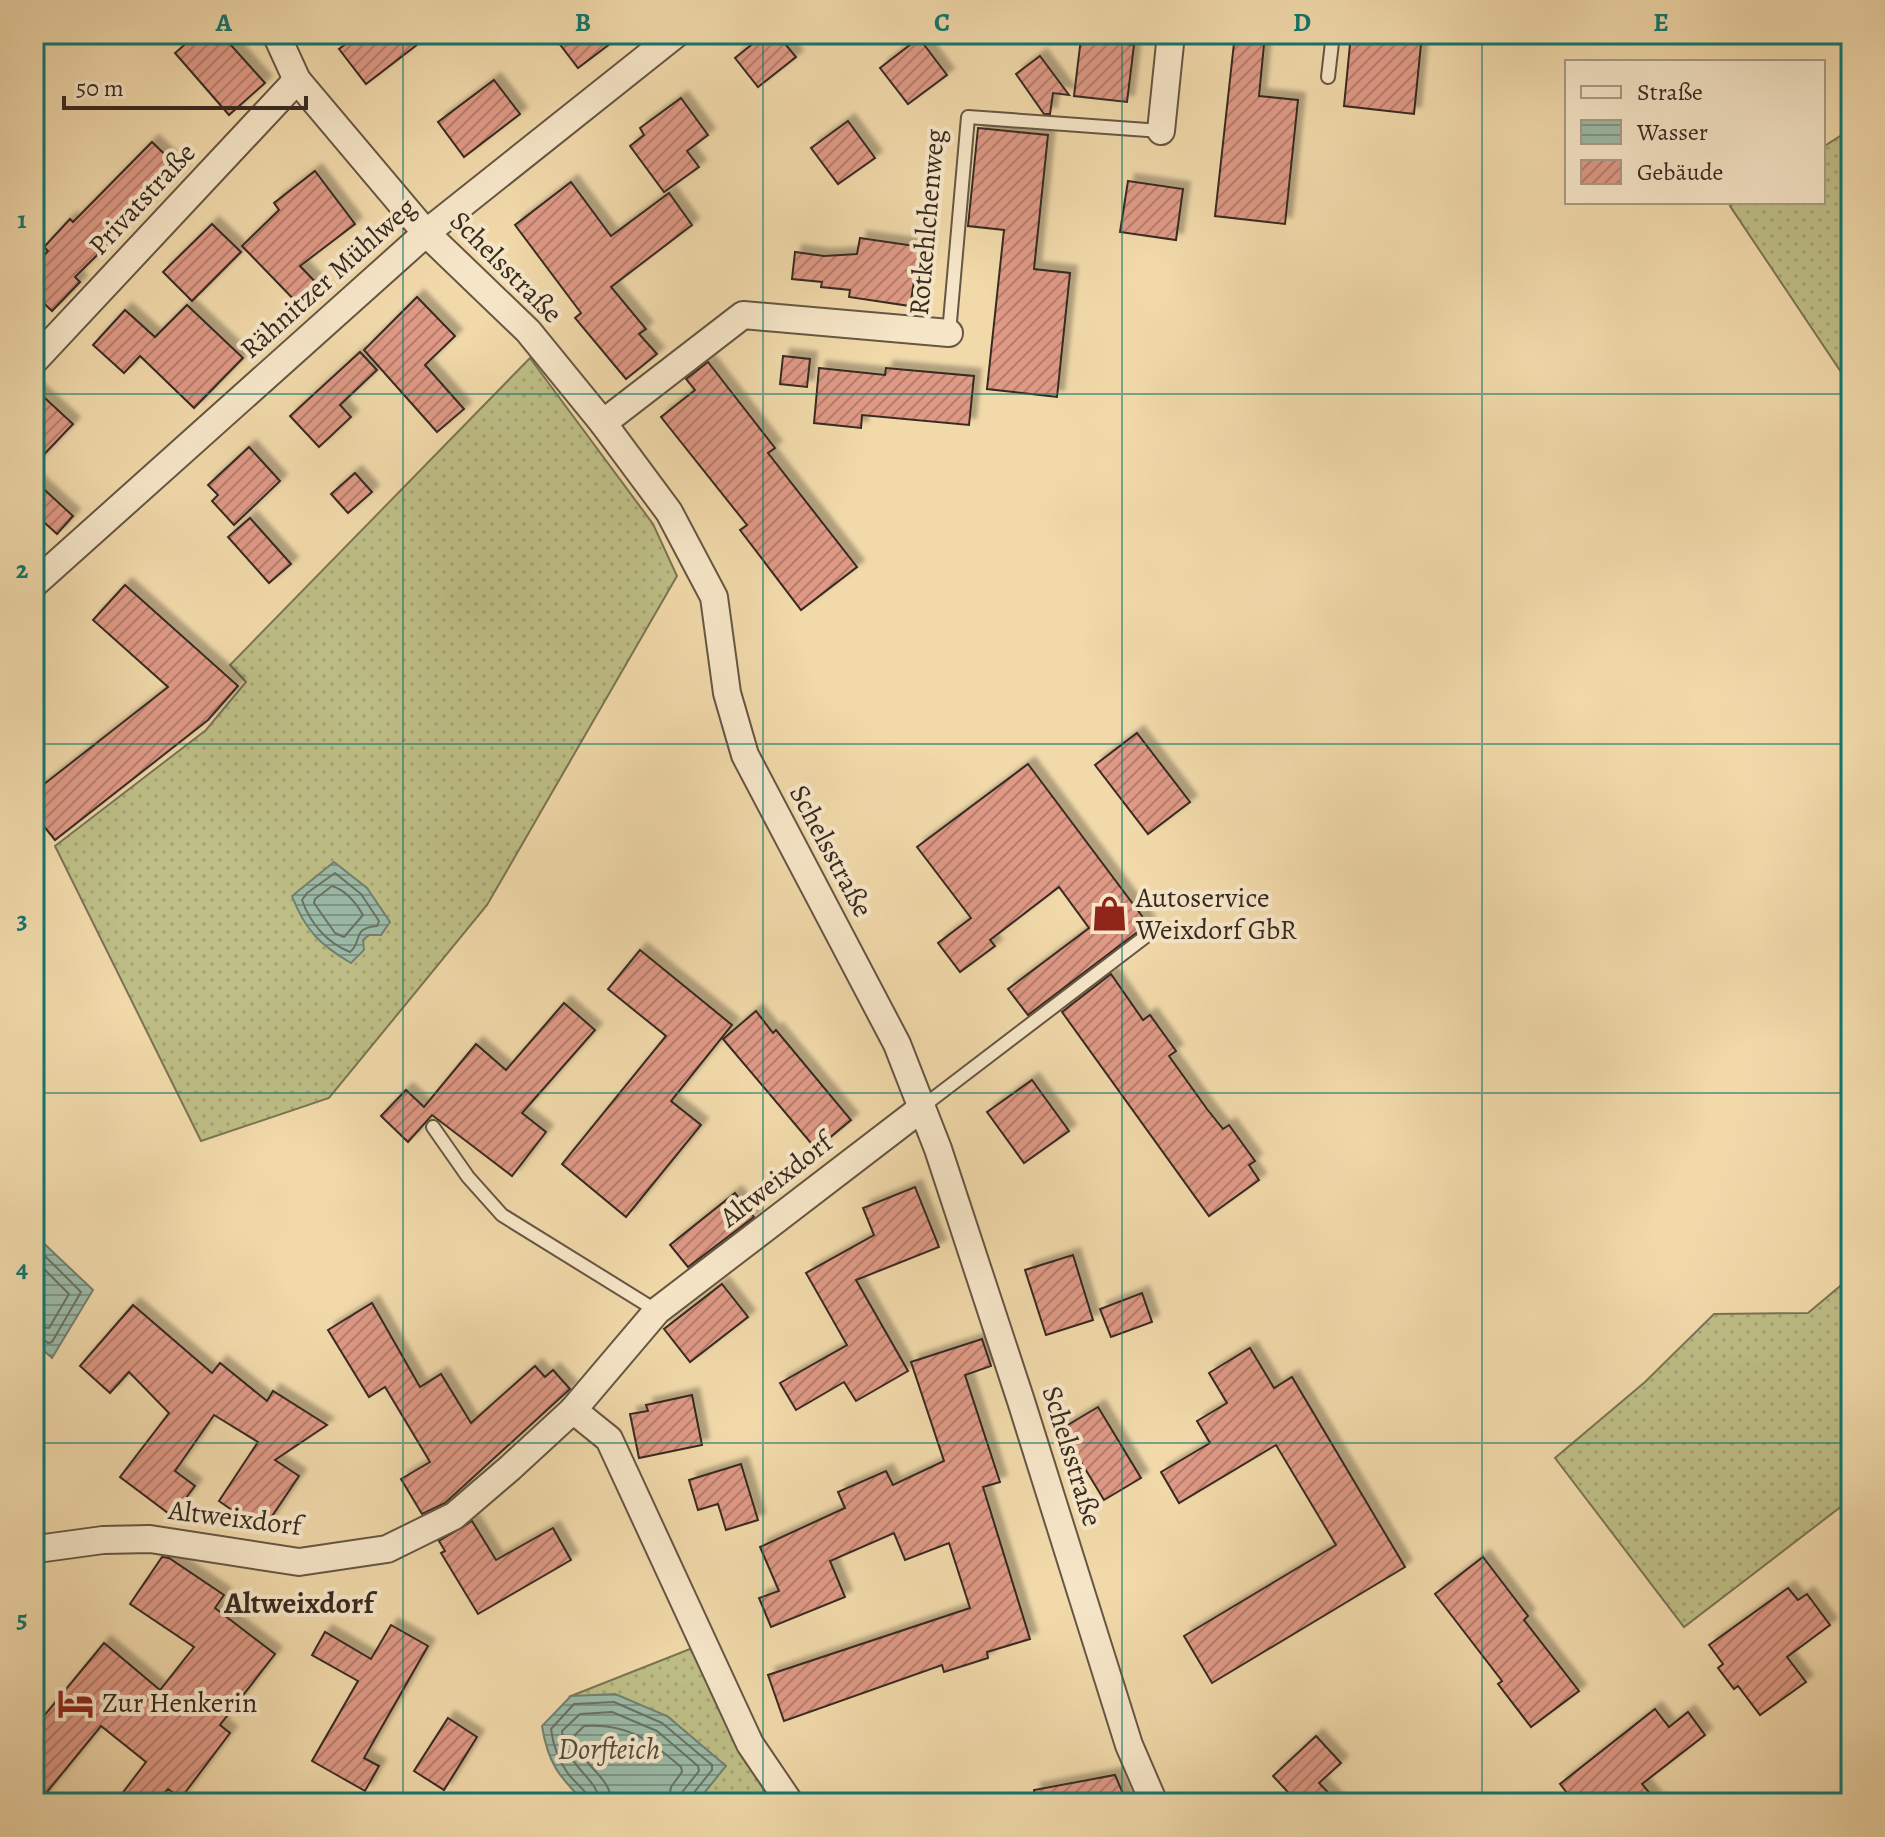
<svg xmlns="http://www.w3.org/2000/svg" width="1885" height="1837" font-family="Alegreya,serif">
<style>
.grass{fill:url(#grass-dots);stroke:#7a7454;stroke-width:2}
.water{fill:url(#water-rules);stroke:#738071;stroke-width:2}
.lines{fill:none;stroke-linecap:round;stroke-linejoin:round}
.shore{stroke:#697264;stroke-width:2}
.building{fill:url(#building-hatch);stroke:#372a21;stroke-width:2;filter:url(#shadow)}
.service-casing{stroke:#665643;stroke-width:16}
.minor-casing{stroke:#665643;stroke-width:30}
.service{stroke:#f6e6c8;stroke-width:12}
.minor{stroke:#f6e6c8;stroke-width:26}
.grid{fill:none;stroke:#0f766e;stroke-width:2;stroke-opacity:0.55}
.labels{text-anchor:middle;dominant-baseline:central;stroke-width:8;stroke-linejoin:round;paint-order:stroke}
.street-label{font-size:28px;fill:#372a21;stroke:#f6e6c8}
.poi-label{font-size:28px;fill:#372a21;stroke:#f6e6c8;text-anchor:start}
.neighbourhood-label{font-size:30px;font-weight:bold;fill:#372a21;stroke:#f6e6c8}
.water-label{font-size:30px;font-style:italic;fill:#504e42;stroke:#f6e6c8}
.neatline{fill:none;stroke:#0f766e;stroke-width:3}
.grid-label{font-size:26px;text-anchor:middle;font-weight:bold;fill:#0f766e}
</style>
<defs>
<pattern id="grass-dots" width="8" height="8" patternUnits="userSpaceOnUse" patternTransform="scale(2)"><rect width="8" height="8" fill="#bebe86"/><path d="M2 2h.1M6 6h.1" fill="none" stroke="#a4a373" stroke-width="1.8" stroke-linecap="round"/></pattern>
<pattern id="water-rules" width="6" height="5" patternUnits="userSpaceOnUse" patternTransform="scale(2)"><rect width="6" height="5" fill="#9bbaa7"/><path d="M0 2.5h6" fill="none" stroke="#7f9788"/></pattern>
<pattern id="building-hatch" width="6" height="6" patternUnits="userSpaceOnUse" patternTransform="scale(2)"><rect width="6" height="6" fill="#df9985"/><path d="M-1 1l2-2M0 6l6-6M5 7l2-2" fill="none" stroke="#b67d6c"/></pattern>
<filter id="shadow"><feDropShadow dx="7" dy="-7" stdDeviation="2" flood-color="#0004"/></filter>
</defs>
<rect width="100%" height="100%" fill="#f1d9aa"/>
<filter id="stains"><feTurbulence type="fractalNoise" baseFrequency=".0025" numOctaves="4"/><feColorMatrix values="0 0 0 0 .2 0 0 0 0 .09 0 0 0 0 .02 0 0 0 .5 -.17"/></filter>
<radialGradient id="worn" r=".72"><stop offset=".6" stop-color="#630" stop-opacity="0"/><stop offset="1" stop-color="#630" stop-opacity=".3"/></radialGradient>
<!-- grass -->
<g class="grass">
<polygon points="1851,129 1851,387 1730,206 1737,202 1823,202 1823,147"/>
<polygon points="530,358 653,524 677,576 487,905 329,1098 201,1141 55,846 206,730 246,682 230,665"/>
<polygon points="1851,1277 1851,1499 1684,1627 1555,1458 1645,1382 1714,1314 1808,1313"/>
<polygon points="695,1647 778,1803 696,1803 725,1766 667,1716 571,1696"/>
</g>
<!-- water -->
<g class="water">
<path d="M334,862L367,888L390,922L381,935H369L363,940L364,950L351,963C320,945 305,930 292,896Z"/>
<polygon points="35,1235 93,1290 52,1358 34,1342"/>
<path d="M615,1694L667,1716L726,1766L696,1803H585C559,1776 548,1764 542,1726L571,1696Z"/>
</g>
<g class="lines">
<!-- shore -->
<g class="shore">
<path d="M335,873L361,894L379,921L377,926C351,928 363,942 350,952C327,943 310,923 302,900L307,893Z"/>
<path d="M332,886C345,890 356,903 363,915L344,937L335,933L314,903L315,899Z"/>
<polyline points="34,1245 81,1292 52,1342 48,1343 40,1337 34,1337"/>
<polyline points="34,1259 69,1294 49,1328 34,1326"/>
<path d="M590,1803C588,1790 574,1783 567,1772C557,1758 553,1745 551,1729L574,1704L614,1702L662,1723L712,1765V1770L692,1795L690,1803"/>
<path d="M600,1803C598,1777 564,1766 562,1731L580,1714L612,1712L657,1731L698,1766L699,1771L683,1791L680,1803"/>
<path d="M612,1803C611,1774 575,1763 575,1735L584,1726C628,1723 649,1740 681,1767L682,1772L671,1787L668,1803"/>
</g>
</g>
<!-- building -->
<g class="building">
<polygon points="197,34 221,34 265,83 229,115 175,53"/>
<polygon points="359,34 431,34 366,84 339,49"/>
<polygon points="552,34 623,34 578,68"/>
<polygon points="765,34 777,34 796,57 758,87 735,58"/>
<polygon points="1235,34 1265,34 1259,96 1298,100 1285,224 1215,216"/>
<polygon points="1351,34 1422,34 1414,114 1344,106"/>
<polygon points="919,38 947,75 908,104 880,68"/>
<polygon points="1081,38 1134,45 1127,102 1074,96"/>
<polygon points="1040,56 1069,95 1053,93 1050,114 1044,114 1016,74"/>
<polygon points="494,80 520,114 464,157 438,122"/>
<polygon points="681,98 708,135 687,151 699,167 664,192 630,146 644,135 640,128"/>
<polygon points="848,121 875,158 838,184 811,148"/>
<polygon points="978,128 1048,135 1034,269 1070,273 1057,397 987,389 1004,230 968,226"/>
<polygon points="152,142 182,171 75,277 80,282 52,311 34,294 34,265 48,251 44,247 70,219 73,222"/>
<polygon points="315,171 355,224 300,266 324,291 304,310 242,246 279,210 274,203"/>
<polygon points="1128,181 1183,189 1176,240 1120,232"/>
<polygon points="571,182 611,236 669,193 692,225 611,287 646,329 639,334 657,354 626,379 575,318 581,313 515,225"/>
<polygon points="212,224 241,252 192,301 163,272"/>
<polygon points="860,238 929,248 923,284 914,282 910,306 849,297 850,290 821,287 822,282 792,279 795,252 824,256 857,254"/>
<polygon points="417,297 455,336 425,365 464,409 437,432 364,350"/>
<polygon points="187,305 243,358 194,408 140,356 124,373 93,345 125,310 155,337"/>
<polygon points="360,352 377,370 340,405 351,417 319,447 290,416"/>
<polygon points="783,356 810,359 807,387 780,384"/>
<polygon points="708,362 775,448 768,453 857,567 801,610 740,530 747,525 661,417 695,390 686,379"/>
<polygon points="819,368 885,375 886,368 974,376 969,425 862,415 861,428 814,423"/>
<polygon points="34,388 73,424 34,465"/>
<polygon points="249,447 280,481 234,525 212,501 218,495 208,485"/>
<polygon points="355,473 372,492 348,513 331,494"/>
<polygon points="34,480 73,516 57,534 34,513"/>
<polygon points="250,518 291,564 269,583 228,537"/>
<polygon points="125,585 238,686 208,720 55,840 34,814 34,792 168,687 93,620"/>
<polygon points="1137,733 1190,802 1148,834 1095,765"/>
<polygon points="1028,764 1148,924 1028,1015 1008,989 1089,928 1059,887 990,940 995,946 960,972 938,943 971,918 917,847"/>
<polygon points="640,950 732,1025 671,1101 701,1125 626,1217 562,1164 666,1036 608,989"/>
<polygon points="1111,974 1143,1020 1150,1015 1176,1051 1169,1056 1207,1109 1223,1129 1229,1125 1255,1161 1249,1165 1259,1180 1209,1216 1062,1012"/>
<polygon points="564,1003 595,1030 522,1113 546,1132 512,1176 432,1115 408,1142 381,1116 406,1090 424,1107 476,1044 506,1070"/>
<polygon points="756,1011 773,1033 776,1030 851,1120 816,1149 723,1039"/>
<polygon points="1032,1080 1069,1131 1024,1163 987,1112"/>
<polygon points="915,1187 939,1247 856,1280 908,1371 856,1401 844,1382 796,1410 780,1383 847,1345 806,1273 874,1235 863,1208"/>
<polygon points="735,1193 754,1217 688,1267 670,1245"/>
<polygon points="1073,1255 1093,1320 1046,1335 1025,1270"/>
<polygon points="722,1284 748,1317 690,1362 664,1329"/>
<polygon points="1142,1293 1152,1322 1111,1337 1100,1309"/>
<polygon points="372,1303 420,1387 441,1374 471,1423 535,1366 545,1377 553,1370 570,1389 445,1503 422,1514 401,1479 430,1462 385,1387 369,1397 328,1330"/>
<polygon points="133,1305 212,1373 220,1363 267,1401 273,1391 327,1425 275,1460 299,1476 262,1531 219,1501 258,1442 214,1415 175,1471 195,1486 172,1516 120,1477 169,1413 129,1372 110,1393 80,1366"/>
<polygon points="982,1339 991,1366 965,1375 1000,1482 983,1487 1030,1639 987,1652 988,1658 944,1672 942,1665 784,1721 768,1675 970,1608 949,1543 905,1560 894,1533 830,1561 845,1597 771,1627 759,1598 779,1591 760,1547 845,1508 838,1492 886,1471 893,1485 944,1461 911,1362"/>
<polygon points="1250,1348 1274,1388 1292,1377 1405,1567 1212,1683 1184,1636 1336,1545 1276,1445 1179,1503 1161,1472 1210,1443 1197,1421 1227,1403 1209,1373"/>
<polygon points="692,1395 702,1445 639,1458 630,1414 648,1411 646,1405"/>
<polygon points="1098,1407 1141,1478 1104,1500 1061,1429"/>
<polygon points="741,1464 758,1520 726,1530 718,1504 698,1510 689,1480"/>
<polygon points="472,1521 496,1560 553,1528 571,1560 478,1614 441,1553 445,1551 439,1541"/>
<polygon points="162,1557 169,1558 224,1595 215,1608 275,1654 220,1725 230,1733 181,1798 168,1789 157,1803 115,1803 146,1762 101,1726 38,1803 34,1803 34,1728 104,1643 160,1690 194,1647 130,1604"/>
<polygon points="1483,1557 1528,1616 1524,1620 1579,1691 1531,1727 1498,1684 1502,1681 1435,1594"/>
<polygon points="1788,1588 1798,1600 1807,1594 1830,1625 1787,1657 1806,1682 1760,1715 1738,1686 1734,1689 1718,1668 1723,1664 1709,1645"/>
<polygon points="391,1625 428,1646 364,1758 379,1766 365,1791 312,1761 358,1681 312,1655 325,1632 371,1659"/>
<polygon points="1655,1709 1669,1727 1688,1712 1705,1735 1642,1784 1658,1803 1575,1803 1560,1784"/>
<polygon points="448,1718 477,1737 444,1790 414,1771"/>
<polygon points="1316,1736 1341,1763 1319,1783 1338,1803 1298,1803 1273,1776"/>
<polygon points="1115,1775 1127,1803 1035,1803 1034,1790"/>
</g>
<g class="lines">
<defs>
<g id="service">
<polyline points="1328,77 1333,34"/>
<polyline points="949,333 968,117 1161,131"/>
<polyline points="922,1107 1158,927"/>
<polyline points="433,1127 468,1177 502,1215 657,1311"/>
</g>
<g id="minor">
<polyline points="276,34 297,80 426,233 528,331 603,423 669,512 714,597 727,693 745,755 897,1044 938,1149 1021,1401 1129,1745 1154,1803"/>
<polyline points="1161,131 1171,34"/>
<polyline points="34,361 297,80"/>
<polyline points="603,423 743,315 949,333"/>
<polyline points="34,584 426,233 676,34"/>
<polyline points="573,1410 609,1439 750,1744 790,1803"/>
<polyline points="34,1552 37,1549 103,1540 150,1539 299,1562 387,1549 454,1516 510,1468 573,1410 657,1311 922,1108"/>
</g>
</defs>
<!-- service casing -->
<use href="#service" class="service-casing"/>
<!-- minor casing -->
<use href="#minor" class="minor-casing"/>
<!-- service -->
<use href="#service" class="service"/>
<!-- minor -->
<use href="#minor" class="minor"/>
</g>
<!-- grid -->
<path class="grid" d="M403,34V1803M763,34V1803M1122,34V1803M1482,34V1803M34,394H1851M34,744H1851M34,1093H1851M34,1443H1851"/>
<!-- icons -->
<defs>
<symbol id="shop-bare" viewBox="-9 -9 18 18"><path d="M-5-2.5h2.3a2.7 3.5 0 0 1 5.4 0H5L5.5 6h-11ZM-1.5-2.5h3a1.5 2.3 0 0 0-3 0Z" fill="#8f2418" stroke="#f6e6c8" stroke-width="2.5" paint-order="stroke"/></symbol>
<symbol id="hotel-bare" viewBox="-9 -9 18 18"><path d="M-6-4.5h1.5V1H6V5H4.5V3h-9V5H-6ZM-4 0a1.8 1.8 0 1 1 3.6 0ZM.5 0V-2.5h3Q6-2.5 6 0Z" fill="#8f2418" stroke="#f6e6c8" stroke-width="2.5" paint-order="stroke"/></symbol>
</defs>
<g fill-rule="evenodd">
<use href="#shop-bare" x="1084" y="888" width="51" height="51"/>
<use href="#hotel-bare" x="50" y="1678" width="51" height="51"/>
</g>
<g class="labels">
<!-- street labels -->
<g class="street-label">
<text transform="translate(142 199) rotate(-47)">Privatstraße</text>
<text transform="translate(927 222) rotate(-85)">Rotkehlchenweg</text>
<text transform="translate(506 267) rotate(45)">Schelsstraße</text>
<text transform="translate(328 278) rotate(-42)">Rähnitzer Mühlweg</text>
<text transform="translate(831 851) rotate(62)">Schelsstraße</text>
<text transform="translate(776 1180) rotate(-38)">Altweixdorf</text>
<text transform="translate(1072 1456) rotate(73)">Schelsstraße</text>
<text transform="translate(235 1518) rotate(7)">Altweixdorf</text>
</g>
<!-- poi labels -->
<g class="poi-label">
<text x="1136" y="898">Autoservice<tspan x="1136" dy="32">Weixdorf GbR</tspan></text>
<text x="102" y="1703">Zur Henkerin</text>
</g>
<!-- neighbourhood labels -->
<g class="neighbourhood-label">
<text x="299" y="1603">Altweixdorf</text>
</g>
<!-- water labels -->
<g class="water-label">
<text x="609" y="1749">Dorfteich</text>
</g>
</g>
<!-- margin -->
<rect width="1885" height="1837" fill="none" stroke="#f1d9aa" stroke-width="88"/>
<!-- legend -->
<rect x="1565" y="60" width="260" height="144" fill="#f6e6c8" stroke="#aa9b85" stroke-width="2"/>
<rect x="1581" y="86" width="40" height="12" fill="#f6e6c8" stroke="#aa9b85" stroke-width="2"/>
<text x="1637" y="100" font-size="24" fill="#372a21">Straße</text>
<rect x="1581" y="120" width="40" height="24" fill="url(#water-rules)" stroke="#aa9b85" stroke-width="2"/>
<text x="1637" y="140" font-size="24" fill="#372a21">Wasser</text>
<rect x="1581" y="160" width="40" height="24" fill="url(#building-hatch)" stroke="#aa9b85" stroke-width="2"/>
<text x="1637" y="180" font-size="24" fill="#372a21">Gebäude</text>
<!-- scale -->
<path d="M64 96v12h242v-12" fill="none" stroke="#372a21" stroke-width="4"/>
<text x="76" y="96" font-size="24" fill="#372a21" stroke="#f6e6c8" stroke-width="6" paint-order="stroke">50 m</text>
<rect x="44" y="44" width="1797" height="1749" class="neatline"/>
<g class="grid-label">
<text x="224" y="31">A</text>
<text x="583" y="31">B</text>
<text x="942" y="31">C</text>
<text x="1302" y="31">D</text>
<text x="1661" y="31">E</text>
<text x="22" y="228">1</text>
<text x="22" y="578">2</text>
<text x="22" y="928">3</text>
<text x="22" y="1277">4</text>
<text x="22" y="1627">5</text>
</g>
<rect width="100%" height="100%" filter="url(#stains)"/>
<rect width="100%" height="100%" fill="url(#worn)"/>
</svg>
